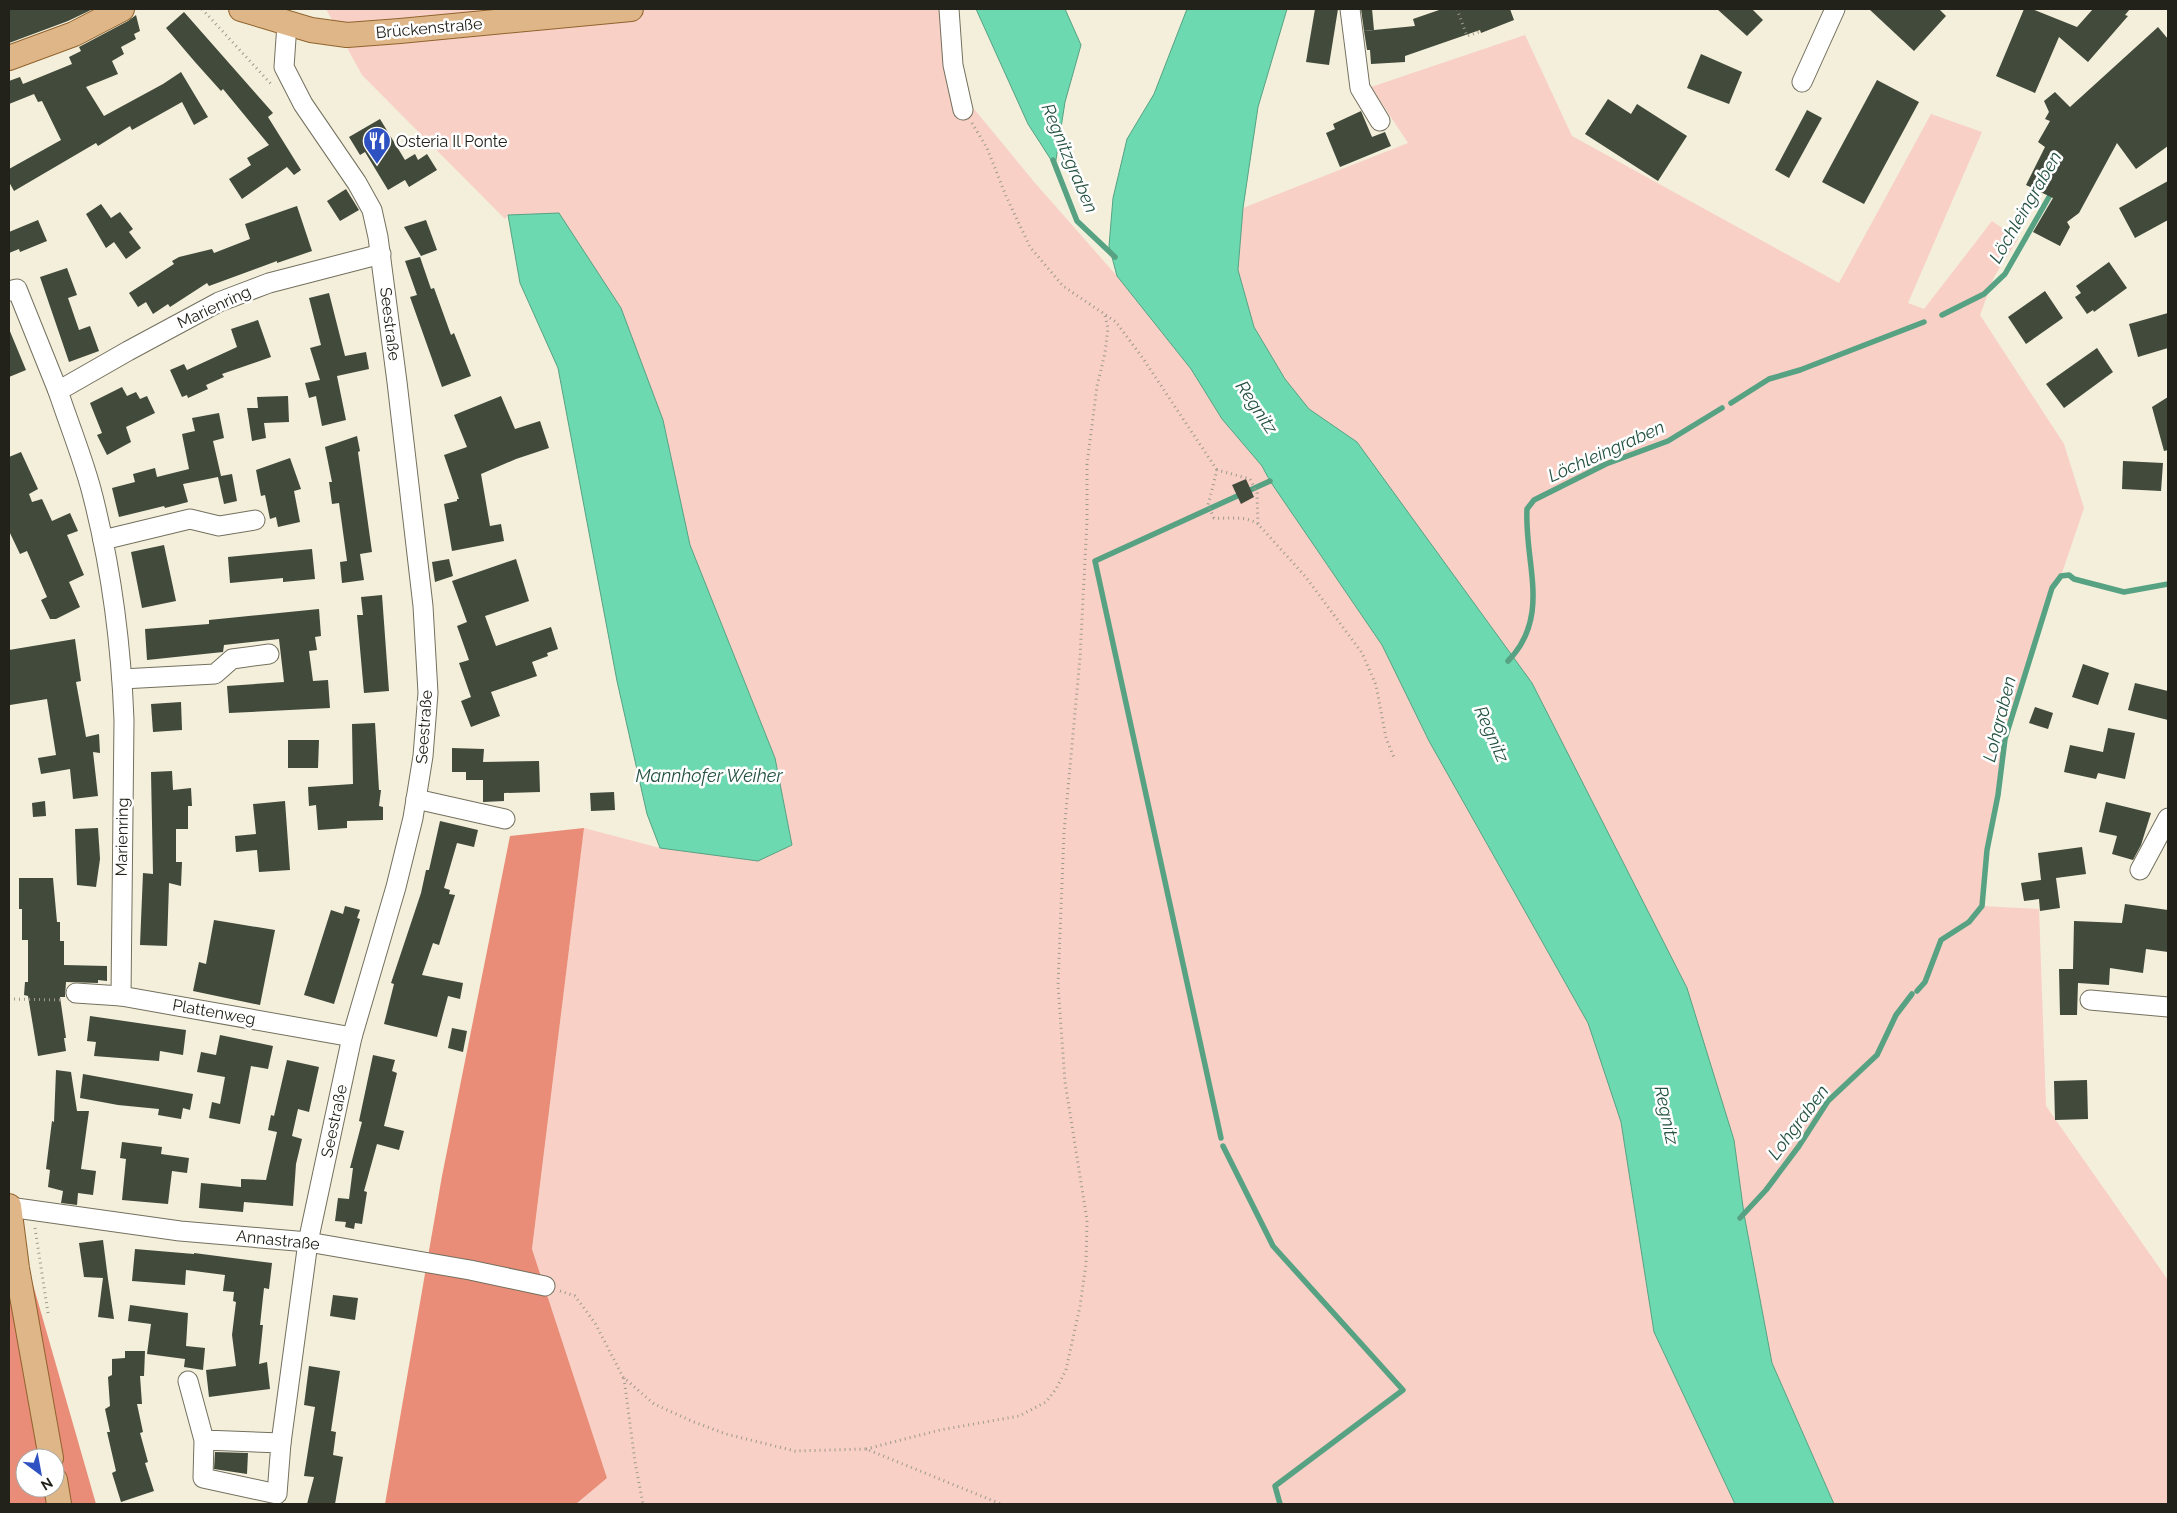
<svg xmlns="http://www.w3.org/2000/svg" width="2177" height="1513" font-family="Raleway,sans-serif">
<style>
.green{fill:#f8d0c6}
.forest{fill:#e98c78;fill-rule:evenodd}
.water{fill:#6dd9b0;stroke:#57a283}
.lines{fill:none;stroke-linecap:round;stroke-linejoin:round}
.stream{stroke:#57a283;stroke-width:5.5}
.building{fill:#414a3b}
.minor-casing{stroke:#73705e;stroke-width:21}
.major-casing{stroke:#90632d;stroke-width:26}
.path{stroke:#9d9a8b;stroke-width:3;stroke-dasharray:1 4;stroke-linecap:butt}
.minor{stroke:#fff;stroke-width:19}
.major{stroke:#dfb687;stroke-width:24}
.labels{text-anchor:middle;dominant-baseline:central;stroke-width:5;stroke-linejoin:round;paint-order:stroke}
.street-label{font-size:16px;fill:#23221a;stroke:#fff}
.poi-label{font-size:16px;fill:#23221a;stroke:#fff;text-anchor:start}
.water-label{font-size:18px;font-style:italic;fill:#245241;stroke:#fff}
</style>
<rect width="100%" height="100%" fill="#f3efdb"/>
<!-- green -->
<g class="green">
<polygon points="326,9 955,9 960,92 1035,183 1117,276 1191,369 1222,419 1262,466 1270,481 1382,645 1429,741 1588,1023 1621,1122 1654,1332 1735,1504 576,1504 607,1478 532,1249 584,828 660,848 775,758 690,545 663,420 508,215 505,219 362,75"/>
<polygon points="1525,35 1572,136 1839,283 1931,114 1982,132 1908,303 1924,309 1992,221 2018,239 1994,277 1980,315 2064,444 2084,508 2061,576 2052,588 2005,739 1998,795 1987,850 1982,906 2039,909 2046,1106 2168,1280 2168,1504 1834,1504 1772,1363 1744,1214 1734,1140 1357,442 1309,409 1285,379 1254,327 1238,270 1243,208 1408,143 1371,87"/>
</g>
<!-- forest -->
<g class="forest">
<polygon points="584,828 532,1249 607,1478 576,1504 385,1504 442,1176 510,836"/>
<path d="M9,1200V1201L96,1504H9ZM25,1458H55V1488H25Z"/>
</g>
<!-- water -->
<g class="water">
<polygon points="976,9 1065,9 1081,45 1065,102 1055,166 1028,124"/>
<polygon points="1187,9 1287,9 1258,107 1243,208 1238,270 1254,327 1285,379 1309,409 1357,442 1532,683 1687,988 1734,1140 1744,1214 1772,1363 1834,1504 1735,1504 1654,1332 1621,1122 1588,1023 1429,741 1382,645 1270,481 1262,466 1222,419 1191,369 1117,276 1109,246 1113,198 1127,139 1154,94"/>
<polygon points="559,213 621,308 663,420 690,545 775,758 792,845 758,861 660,848 647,814 617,681 558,368 520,283 508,215"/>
</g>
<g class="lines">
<!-- stream -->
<g class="stream">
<polyline points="1053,160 1077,221 1115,257"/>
<polyline points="1942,315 1984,294 2005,274 2053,190"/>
<polyline points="1731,403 1769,379 1800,370 1924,322"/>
<path d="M1508,661C1552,616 1524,563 1527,509L1534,500L1606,464L1668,441L1722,408"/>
<polyline points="1917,991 1925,982 1941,940 1969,922 1982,906 1987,850 1998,795 2005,739 2052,588 2061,576 2069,575 2074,579 2124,592 2168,584"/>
<polyline points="1221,1138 1095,561 1270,481"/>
<polyline points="1223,1146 1273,1246 1403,1390 1275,1486 1280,1504"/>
<polyline points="1740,1218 1766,1190 1799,1146 1828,1101 1877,1055 1896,1015 1912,994"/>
</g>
</g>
<!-- building -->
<g class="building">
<polygon points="9,9 93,9 68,21 9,43"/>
<polygon points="1315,9 1338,9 1329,65 1306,62"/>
<polygon points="1361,9 1372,9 1374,30 1364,31"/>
<polygon points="1442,9 1510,9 1514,20 1481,33 1480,30 1405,56 1405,62 1371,64 1370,50 1367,50 1364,31 1415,26 1413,19"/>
<polygon points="1717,9 1752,9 1763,20 1747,36"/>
<polygon points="1869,9 1939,9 1946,16 1914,51"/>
<polygon points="2024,9 2032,9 2077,27 2093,9 2130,9 2125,15 2128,16 2088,62 2059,37 2035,93 1996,76"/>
<polygon points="184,12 273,113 268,117 301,170 294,175 287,167 242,199 229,179 251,165 247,158 269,145 223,89 221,91 195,62 166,28"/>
<polygon points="136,15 140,31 134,34 136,39 121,47 124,54 112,61 118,74 86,87 104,116 163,84 181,72 208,117 194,125 182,102 132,130 130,126 98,146 96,143 14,191 9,182 9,169 61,140 42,101 38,102 34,94 9,104 9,81 20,77 23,84 72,64 69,57 81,51 79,47 128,21"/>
<polygon points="2158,27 2168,39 2168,146 2136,169 2117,143 2079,213 2067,222 2070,227 2060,246 2033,232 2053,198 2026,185 2045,147 2038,142 2050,121 2045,119 2049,112 2044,101 2055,92 2070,107"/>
<polygon points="1701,54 1742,72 1729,104 1687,88"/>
<polygon points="1877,80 1919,102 1864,204 1822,182"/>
<polygon points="1608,99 1631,114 1637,104 1687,136 1658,181 1585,134"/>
<polygon points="1807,110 1822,118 1789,178 1775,170"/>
<polygon points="1361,111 1372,137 1385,132 1391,146 1340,167 1326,133 1335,129 1333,124"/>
<polygon points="380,119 405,160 415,154 418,160 427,154 437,170 409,187 405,180 388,190 365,152 360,155 349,137"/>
<polygon points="2168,181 2168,220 2135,238 2119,208"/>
<polygon points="346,189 359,210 340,221 327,201"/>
<polygon points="101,204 111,218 120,212 133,229 129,232 141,248 126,259 114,242 106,248 86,214"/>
<polygon points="297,206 312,251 277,263 277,261 209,286 207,283 170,307 168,304 153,314 146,302 138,307 129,293 174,264 172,261 179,257 212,249 214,253 250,239 245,224"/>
<polygon points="38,220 47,241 20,252 19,249 9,253 9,232"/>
<polygon points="426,220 437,250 421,256 404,227"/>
<polygon points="420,257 431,289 434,288 451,335 454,333 471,376 442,387 410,297 417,295 405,261"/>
<polygon points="2109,262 2127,288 2094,312 2093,310 2087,314 2075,297 2081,293 2076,286"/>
<polygon points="67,268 77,295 68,298 79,330 90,326 99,351 69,362 40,277"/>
<polygon points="2045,291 2063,318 2026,344 2008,317"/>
<polygon points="329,293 345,356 366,352 369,369 337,376 346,420 322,426 316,396 309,398 305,383 320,380 310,348 321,345 309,298"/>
<polygon points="2168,313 2168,348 2138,357 2129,324"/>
<polygon points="258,320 271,357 222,374 224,377 206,385 208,389 188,398 187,395 182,397 170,370 184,364 187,370 237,347 231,329"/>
<polygon points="9,329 26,370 9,377"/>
<polygon points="2097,348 2113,372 2064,408 2046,384"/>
<polygon points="122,387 127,396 136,392 140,399 147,396 155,413 126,427 131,442 107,455 97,435 102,433 90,403"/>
<polygon points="288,396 289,422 264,423 266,438 252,441 247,408 258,408 257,397"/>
<polygon points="501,396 515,429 540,421 549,448 516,459 481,474 490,526 501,524 504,541 452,551 444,504 457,501 457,499 459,499 444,455 467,447 454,415"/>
<polygon points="2168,397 2168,450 2164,451 2152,407"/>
<polygon points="219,413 224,438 213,441 221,476 232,474 237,501 224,504 218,477 183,484 188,502 165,508 164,506 119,517 112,488 135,482 133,474 155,468 157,477 189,469 182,434 195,431 192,418"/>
<polygon points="357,436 360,451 358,452 372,552 360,554 364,580 342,583 340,562 347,561 339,503 332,504 329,482 332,482 325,447"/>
<polygon points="21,452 38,489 29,494 32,502 42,499 52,521 70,513 78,531 67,535 84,575 69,582 80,607 56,619 50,619 41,600 47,597 27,551 20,554 9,531 9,457"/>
<polygon points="290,458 301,489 294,491 300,522 278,527 276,517 270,519 265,495 261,496 256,470"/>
<polygon points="2123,461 2163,463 2161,491 2122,489"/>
<polygon points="1246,479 1254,497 1241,504 1232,485"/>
<polygon points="164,545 176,601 142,608 131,552"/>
<polygon points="312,549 315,579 283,582 283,578 230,583 228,557"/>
<polygon points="449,559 453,576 435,582 432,562"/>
<polygon points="516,559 529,601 485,616 496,646 551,627 558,649 547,653 548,656 532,662 537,676 491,692 500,716 471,727 461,701 471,697 459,663 469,660 457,626 467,622 452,581"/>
<polygon points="382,595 389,691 364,693 357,615 363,615 361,597"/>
<polygon points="319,609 321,636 315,637 317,650 309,651 313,681 328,680 330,708 229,713 227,686 284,682 279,639 224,645 223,652 147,660 145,629 209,624 209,620"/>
<polygon points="75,639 81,681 76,682 86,737 99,734 100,753 93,752 98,796 73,799 70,769 41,774 38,758 56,755 47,699 10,705 9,650"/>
<polygon points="2083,664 2109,673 2098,705 2072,697"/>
<polygon points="2135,683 2168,691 2168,720 2128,710"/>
<polygon points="181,702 182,730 153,732 151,704"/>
<polygon points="2035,707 2053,713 2048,729 2029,723"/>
<polygon points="375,723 379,790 381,790 379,806 383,807 383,820 347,821 347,828 318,830 316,805 309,806 308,787 353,784 352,724"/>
<polygon points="2108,728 2135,733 2125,779 2098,773 2096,779 2064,772 2070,745 2103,752"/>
<polygon points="288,740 319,740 318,768 288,768"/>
<polygon points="452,748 484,749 483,762 539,761 540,792 504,793 504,801 483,802 483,780 466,780 466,772 452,772"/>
<polygon points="172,771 173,790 191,788 192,806 188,806 188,829 176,829 176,862 182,862 181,886 169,883 167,946 140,945 143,873 153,874 151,772"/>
<polygon points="614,792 615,810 591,811 590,793"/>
<polygon points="45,801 46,816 33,817 32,803"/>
<polygon points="285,801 290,870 259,872 257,850 236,852 235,836 256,834 253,804"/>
<polygon points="2106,802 2151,813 2141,845 2133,860 2112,854 2117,836 2099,832"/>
<polygon points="440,821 478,830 474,847 457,843 444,888 450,890 449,894 455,895 439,945 433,943 422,975 463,983 460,999 448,996 437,1037 384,1024 394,984 391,983 421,893 426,870 429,870"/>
<polygon points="98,828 100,859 96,887 77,885 75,829"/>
<polygon points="2082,847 2086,874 2056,878 2060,908 2040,911 2039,899 2024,901 2021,883 2041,880 2038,853"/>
<polygon points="19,878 53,878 57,922 60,922 60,941 64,941 64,965 107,966 107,981 98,980 98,983 66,982 65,997 60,997 66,1038 64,1038 66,1051 38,1056 28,996 24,995 25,982 28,982 28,940 22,940 22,909 19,909"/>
<polygon points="2125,904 2168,910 2168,952 2146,949 2143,973 2110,968 2109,985 2078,983 2077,1015 2060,1015 2059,969 2073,969 2074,921 2122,923"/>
<polygon points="345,906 360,910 357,918 360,919 334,1004 304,995 331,910 343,914"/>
<polygon points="214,920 275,930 260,1005 193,991 199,962 206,964"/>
<polygon points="90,1016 186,1030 183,1055 160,1051 159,1061 94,1056 96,1042 87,1041"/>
<polygon points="452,1028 467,1031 463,1052 448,1048"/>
<polygon points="220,1035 273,1046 268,1069 251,1066 240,1124 209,1118 212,1102 220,1104 225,1077 197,1072 201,1052 216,1055"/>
<polygon points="373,1055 395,1060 392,1071 397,1073 384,1126 404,1131 399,1150 377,1144 364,1191 367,1192 362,1224 355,1223 354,1229 345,1227 346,1222 335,1221 338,1198 349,1199 353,1168 350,1168 362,1122 359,1121"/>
<polygon points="287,1060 319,1067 309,1112 298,1109 292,1136 302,1139 296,1164 293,1206 244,1202 243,1212 199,1208 201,1183 241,1187 241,1179 266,1180 277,1132 268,1130 271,1115 274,1116"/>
<polygon points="56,1070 71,1072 77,1111 89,1111 81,1169 96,1171 93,1195 78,1193 77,1205 61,1203 63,1191 48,1187 50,1170 46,1169 52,1121 54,1122"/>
<polygon points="83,1074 193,1094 190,1110 183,1108 181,1119 158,1115 159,1109 118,1105 80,1098"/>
<polygon points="2087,1080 2088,1119 2055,1120 2054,1081"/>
<polygon points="122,1142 162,1147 161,1154 189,1158 187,1173 172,1171 168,1204 122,1200 126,1159 120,1158"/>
<polygon points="103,1240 108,1279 114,1319 98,1317 103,1278 84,1277 79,1243"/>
<polygon points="135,1249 194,1254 194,1253 272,1263 269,1289 264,1288 260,1325 263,1325 259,1364 267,1362 270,1389 209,1397 206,1370 236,1366 232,1335 236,1302 233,1301 234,1292 223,1291 225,1275 186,1270 185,1285 132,1281"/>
<polygon points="333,1295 358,1298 355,1320 330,1316"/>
<polygon points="130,1305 188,1313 186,1346 205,1348 203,1370 184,1367 185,1359 147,1354 151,1324 128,1321"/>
<polygon points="125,1351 145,1351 144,1376 140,1376 142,1404 137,1404 143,1432 140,1433 148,1462 145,1463 154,1491 121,1502 112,1473 116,1471 107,1432 110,1432 105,1409 110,1406 108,1377 112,1375 112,1359 125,1358"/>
<polygon points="309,1366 340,1371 331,1431 336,1432 333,1455 343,1457 335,1504 307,1504 314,1477 304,1476 315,1407 304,1405"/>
<polygon points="215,1452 248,1453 247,1474 214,1469"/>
</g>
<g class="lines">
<defs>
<g id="minor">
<polyline points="949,9 953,65 963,110"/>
<polyline points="1350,9 1360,88 1380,121"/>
<polyline points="1802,82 1835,9"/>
<polyline points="9,291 17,289 58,391"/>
<polyline points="103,540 190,519 219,526 255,520"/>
<polyline points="122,679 215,674 232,659 269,654"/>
<polyline points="416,799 505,819"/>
<polyline points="2140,870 2168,818"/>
<polyline points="76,993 121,996 352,1037"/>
<path d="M121,996L124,720C121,642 111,565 91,489C82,456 69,424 58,391L128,351L219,302L269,283L381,254"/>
<polyline points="2090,1000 2168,1007"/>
<polyline points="9,1207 180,1231 308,1242 470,1270 545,1286"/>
<polyline points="188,1381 204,1440 203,1478 277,1494 281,1443 204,1440"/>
<polyline points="281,1443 308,1242 352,1037 396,887 413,818 423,756 428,693 423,606 397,382 378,237 372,210 357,183 303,104 284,67 287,24"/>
</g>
<g id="major">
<polyline points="241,9 311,30 347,35 400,31 631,9"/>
<polyline points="9,58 74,34 122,9"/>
<polyline points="9,1206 17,1268 51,1458"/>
<polyline points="55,1480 59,1504"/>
</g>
</defs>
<!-- minor casing -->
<use href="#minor" class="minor-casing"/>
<!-- major casing -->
<use href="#major" class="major-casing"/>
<!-- path -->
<g class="path">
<polyline points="202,9 271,84"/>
<polyline points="1457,9 1467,36 1479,32"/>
<polyline points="972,123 987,148 1006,196 1030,247 1063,286 1116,322 1142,357 1217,470"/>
<path d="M1258,524C1244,515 1229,519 1214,518L1208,505L1217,470L1250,479L1257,493L1258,524L1305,576L1362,653L1376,685L1386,738L1395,760"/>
<polyline points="9,999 61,1000"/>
<polyline points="35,1228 48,1313"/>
<polyline points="560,1291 575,1296 595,1323 623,1377 654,1404 694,1422 726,1434 795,1451 866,1449 1001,1504"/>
<polyline points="624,1378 635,1462 643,1504"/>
<polyline points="866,1449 940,1430 1019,1416 1046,1402 1056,1389 1066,1370 1080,1306 1086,1264 1087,1220 1065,1082 1058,985 1064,832 1080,658 1087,521 1087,464 1097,386 1105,353 1108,328 1104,312"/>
</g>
<!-- minor -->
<use href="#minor" class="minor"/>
<!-- major -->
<use href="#major" class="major"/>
</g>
<!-- icons -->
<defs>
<symbol id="restaurant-pin" viewBox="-11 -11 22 30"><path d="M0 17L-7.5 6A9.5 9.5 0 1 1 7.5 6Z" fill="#2e52c2" stroke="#fff"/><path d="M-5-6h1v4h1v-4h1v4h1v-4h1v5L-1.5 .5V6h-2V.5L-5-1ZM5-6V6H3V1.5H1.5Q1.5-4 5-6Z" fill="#fff"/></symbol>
</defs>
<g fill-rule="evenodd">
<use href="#restaurant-pin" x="361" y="125" width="32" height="43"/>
</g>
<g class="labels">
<!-- street labels -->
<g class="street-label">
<text transform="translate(429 28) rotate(-5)">Brückenstraße</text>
<text transform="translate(214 307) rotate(-25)">Marienring</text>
<text transform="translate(390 324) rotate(83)">Seestraße</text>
<text transform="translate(424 727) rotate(-86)">Seestraße</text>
<text transform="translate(122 837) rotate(-89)">Marienring</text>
<text transform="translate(214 1012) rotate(10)">Plattenweg</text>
<text transform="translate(334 1121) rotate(-78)">Seestraße</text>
<text transform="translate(278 1240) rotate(6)">Annastraße</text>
</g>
<!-- poi labels -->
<g class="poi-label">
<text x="396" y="141">Osteria Il Ponte</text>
</g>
<!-- water labels -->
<g class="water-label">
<text transform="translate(1070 158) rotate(67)">Regnitzgraben</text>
<text transform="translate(2025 207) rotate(-60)">Löchleingraben</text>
<text transform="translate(1257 407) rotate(56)">Regnitz</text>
<text transform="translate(1606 451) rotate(-24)">Löchleingraben</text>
<text transform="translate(1999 719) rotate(-76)">Lohgraben</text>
<text transform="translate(1492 734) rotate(66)">Regnitz</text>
<text x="709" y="775">Mannhofer Weiher</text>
<text transform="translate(1667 1115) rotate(78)">Regnitz</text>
<text transform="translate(1798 1122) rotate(-53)">Lohgraben</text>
</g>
</g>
<!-- border -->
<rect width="2177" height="1513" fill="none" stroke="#23221a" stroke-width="20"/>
<!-- north arrow -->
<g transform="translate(40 1473) rotate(148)"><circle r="24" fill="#ffffff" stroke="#a7a7a3"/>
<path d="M0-4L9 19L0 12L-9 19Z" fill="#2e52c2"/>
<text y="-8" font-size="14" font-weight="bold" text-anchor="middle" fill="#23221a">N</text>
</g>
</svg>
